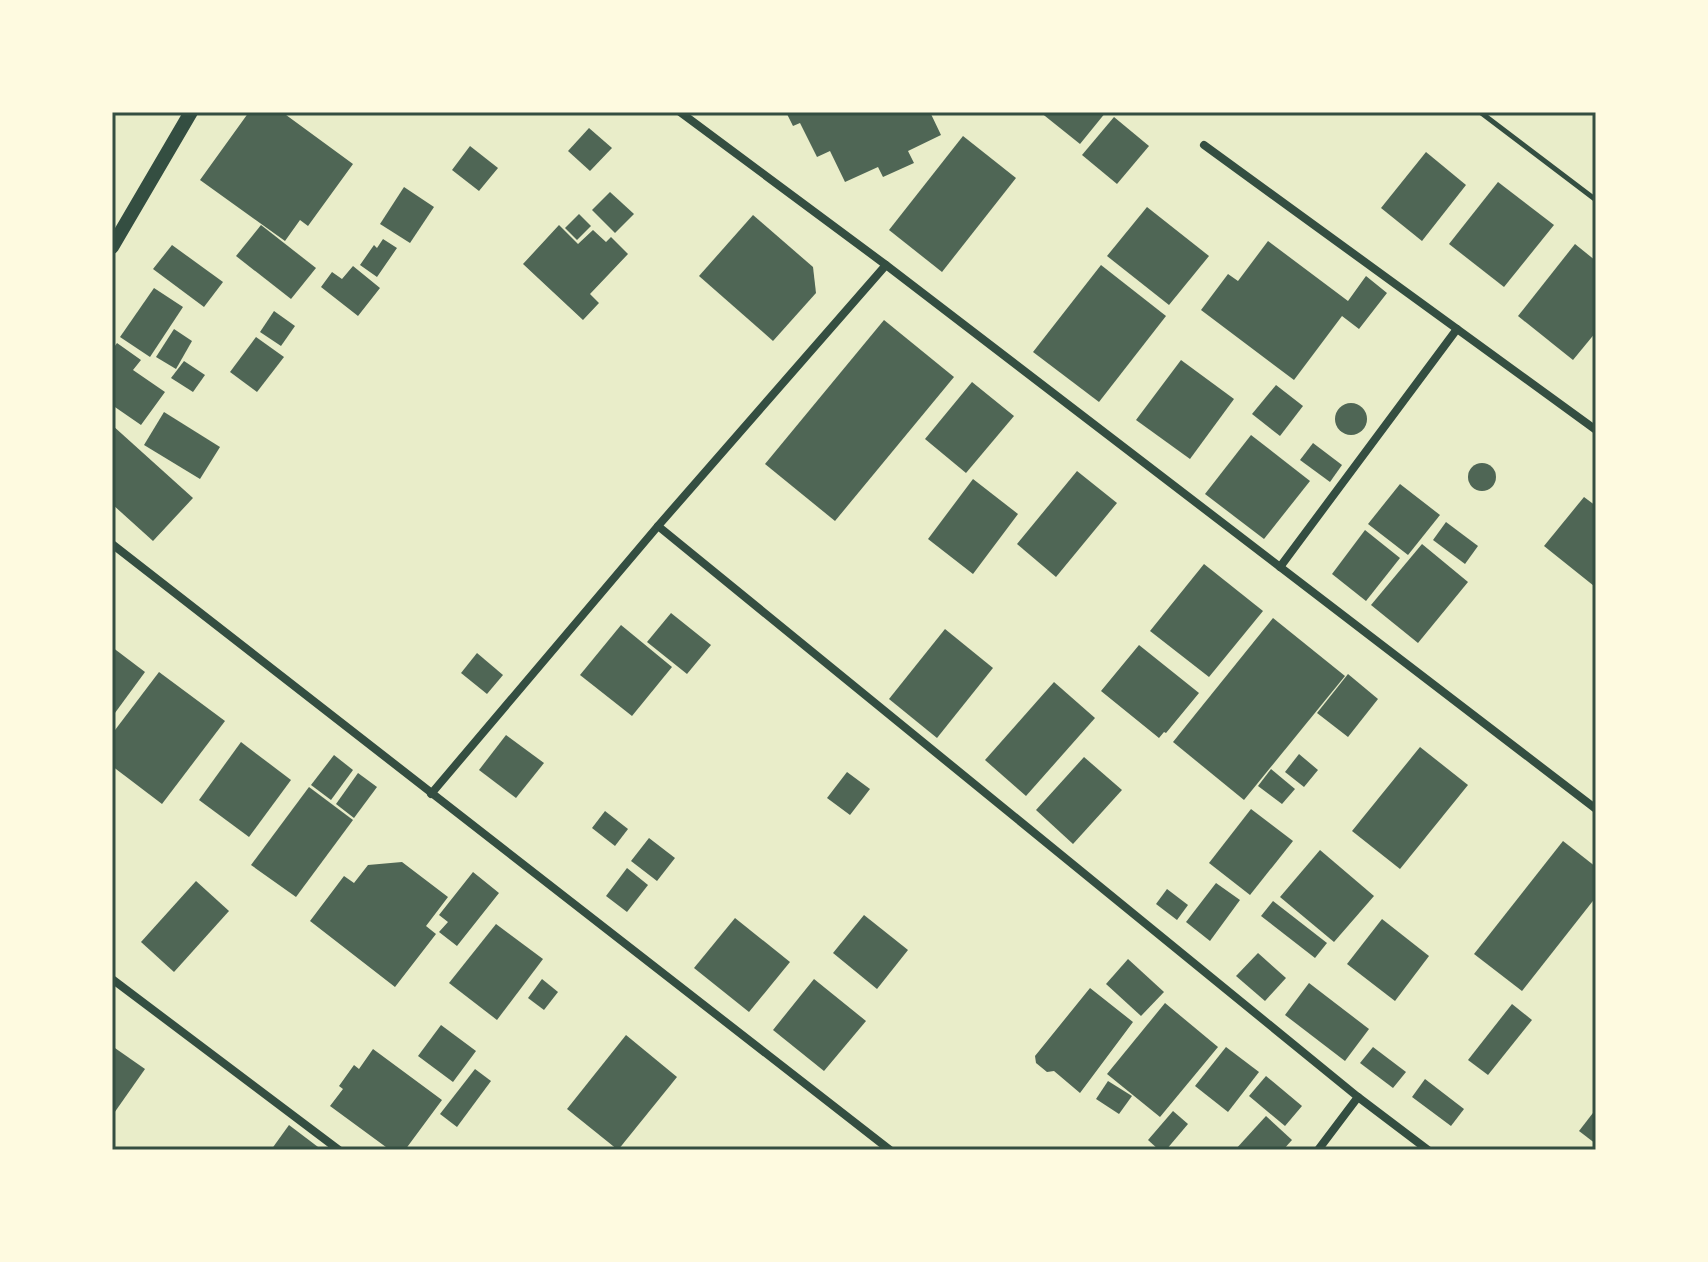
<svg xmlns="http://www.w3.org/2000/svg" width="1708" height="1262" font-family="'Source Sans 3',sans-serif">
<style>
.building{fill:#4f6655}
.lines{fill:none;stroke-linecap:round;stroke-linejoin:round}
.path{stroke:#344e41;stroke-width:5}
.minor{stroke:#344e41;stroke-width:8}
.tertiary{stroke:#344e41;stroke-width:14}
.neatline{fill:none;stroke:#344e41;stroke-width:3}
</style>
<rect width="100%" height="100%" fill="#e9edc9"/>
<!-- building -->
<g class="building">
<polygon points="249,112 282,112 353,164 308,226 300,220 285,241 200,180"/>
<polygon points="786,112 930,112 941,135 908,151 914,163 883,177 878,167 845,182 830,151 817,157 800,123 793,126"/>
<polygon points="1040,112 1106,112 1080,144"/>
<polygon points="1114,117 1149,146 1117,184 1082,155"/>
<polygon points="589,128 612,148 590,171 568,151"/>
<polygon points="963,136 1016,178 942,272 889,230"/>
<polygon points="470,146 498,168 479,191 452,170"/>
<polygon points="1426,152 1466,185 1422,241 1381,208"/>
<polygon points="1498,182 1554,225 1504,287 1449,244"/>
<polygon points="404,187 434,207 410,243 380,224"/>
<polygon points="610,192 634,214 615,233 592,210"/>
<polygon points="1147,207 1209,256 1169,305 1107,256"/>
<polygon points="579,214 591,226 577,240 565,228"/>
<polygon points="753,215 813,267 816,293 773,341 699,276"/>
<polygon points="261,225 316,268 291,299 236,256"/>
<polygon points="559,225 578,244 593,230 606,242 611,237 628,254 590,294 599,303 583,320 523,264"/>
<polygon points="383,239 397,248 377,277 360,265 374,245 377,248"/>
<polygon points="1268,241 1348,301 1366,276 1387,293 1359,329 1342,316 1294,380 1201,310 1228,274 1238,281"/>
<polygon points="1575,244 1596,261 1596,332 1573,360 1518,316"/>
<polygon points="172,245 223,282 204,307 153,269"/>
<polygon points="1101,265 1166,316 1099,402 1033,352"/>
<polygon points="353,266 380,288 358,316 321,287 332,272 342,279"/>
<polygon points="154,288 183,307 150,357 120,337"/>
<polygon points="274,311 295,326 281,346 260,332"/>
<polygon points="884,320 954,377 835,521 765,464"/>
<polygon points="174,329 192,341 176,369 156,357"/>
<polygon points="256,337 284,357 257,392 230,372"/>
<polygon points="117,343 141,360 133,370 165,392 141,425 112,405 112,350"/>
<polygon points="1181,360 1234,399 1190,459 1136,420"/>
<polygon points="184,361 205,375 193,392 171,378"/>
<polygon points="972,382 1014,416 966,473 925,439"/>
<polygon points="1276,385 1303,406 1280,436 1252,414"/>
<circle cx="1351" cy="419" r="16"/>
<polygon points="164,412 220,447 200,479 144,445"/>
<polygon points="112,425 193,498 153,541 112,504"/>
<polygon points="1251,435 1310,481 1264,539 1205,494"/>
<polygon points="1313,443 1342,465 1330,482 1300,460"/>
<circle cx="1482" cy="477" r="14"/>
<polygon points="1077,471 1117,503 1056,577 1017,544"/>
<polygon points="973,479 1018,514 973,574 928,539"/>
<polygon points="1400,484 1440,515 1408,555 1368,524"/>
<polygon points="1584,497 1596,506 1596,583 1594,586 1544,546"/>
<polygon points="1446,522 1478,546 1465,564 1433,540"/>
<polygon points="1365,530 1400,558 1366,601 1332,574"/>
<polygon points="1422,544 1468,582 1418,643 1371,605"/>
<polygon points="1204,564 1263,611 1209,677 1150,631"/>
<polygon points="671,613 711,645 687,674 647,642"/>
<polygon points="1273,618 1345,676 1244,800 1173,742"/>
<polygon points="621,625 672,667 632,716 580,675"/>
<polygon points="945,629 993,668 937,738 889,699"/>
<polygon points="1139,645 1199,693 1166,733 1164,732 1159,738 1101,691"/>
<polygon points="112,647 145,672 112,717"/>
<polygon points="477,653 503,675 487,694 461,673"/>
<polygon points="159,672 225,721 162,804 112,766 112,734"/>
<polygon points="1348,674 1378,699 1348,737 1317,713"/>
<polygon points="1054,682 1095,718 1026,796 985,760"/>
<polygon points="506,735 544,763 516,798 479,770"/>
<polygon points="241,742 291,780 249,837 199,800"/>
<polygon points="1420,747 1468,785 1400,869 1352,831"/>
<polygon points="1299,754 1318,770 1304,787 1285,772"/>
<polygon points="334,755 353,770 331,800 311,785"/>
<polygon points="1084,757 1122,790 1073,844 1036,810"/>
<polygon points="1271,769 1295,789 1282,804 1258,786"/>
<polygon points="847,772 870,789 850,815 827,798"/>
<polygon points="358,773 377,787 354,818 336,804"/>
<polygon points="309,787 353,820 296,897 251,865"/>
<polygon points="1251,809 1293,841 1250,895 1209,863"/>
<polygon points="605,811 628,829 615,846 592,828"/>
<polygon points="649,838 675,858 657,881 631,861"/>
<polygon points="1563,841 1596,867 1596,897 1522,991 1474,954"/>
<polygon points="1320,850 1374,896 1334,942 1280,897"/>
<polygon points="402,862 448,897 426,926 436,934 395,987 310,921 344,876 354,883 368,865"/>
<polygon points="627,868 648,885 627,912 606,896"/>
<polygon points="473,872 499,893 457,946 439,932 448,922 439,915"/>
<polygon points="196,881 229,911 174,972 141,942"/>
<polygon points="1216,883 1240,900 1210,941 1186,922"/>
<polygon points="1167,889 1188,905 1177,920 1156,904"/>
<polygon points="1273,901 1327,943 1315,958 1261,916"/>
<polygon points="864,915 908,950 877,989 833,953"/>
<polygon points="735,918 790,962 749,1012 694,968"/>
<polygon points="1382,919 1429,956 1395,1001 1347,964"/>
<polygon points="496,924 543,959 497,1020 449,983"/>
<polygon points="1258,953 1286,978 1265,1001 1236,976"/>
<polygon points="1128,959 1164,992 1141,1016 1106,984"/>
<polygon points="542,979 558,992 544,1010 528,998"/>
<polygon points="814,979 866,1021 824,1071 773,1030"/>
<polygon points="1309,983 1369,1029 1345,1061 1285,1015"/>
<polygon points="1090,988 1133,1022 1080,1093 1054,1071 1047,1072 1036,1063 1035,1056"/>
<polygon points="1165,1003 1218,1047 1160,1117 1107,1074"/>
<polygon points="1512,1004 1532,1020 1488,1075 1468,1060"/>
<polygon points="441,1025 476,1051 453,1082 418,1056"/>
<polygon points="626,1035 677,1077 618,1150 567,1109"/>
<polygon points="112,1046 145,1069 112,1116"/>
<polygon points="1226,1047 1259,1072 1228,1112 1195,1086"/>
<polygon points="1373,1047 1406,1072 1393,1088 1360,1063"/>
<polygon points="373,1049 442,1100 405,1150 390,1150 330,1106 343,1089 339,1086 354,1065 359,1069"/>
<polygon points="475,1069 491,1081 457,1127 440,1114"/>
<polygon points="1266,1076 1302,1106 1285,1126 1249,1096"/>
<polygon points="1425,1079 1464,1109 1451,1126 1412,1097"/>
<polygon points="1108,1081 1132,1096 1119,1114 1096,1099"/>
<polygon points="1596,1109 1596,1144 1579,1131"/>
<polygon points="1173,1111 1188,1124 1166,1150 1159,1150 1148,1140"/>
<polygon points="1266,1116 1292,1140 1283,1150 1235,1150"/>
<polygon points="289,1125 322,1150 271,1150"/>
</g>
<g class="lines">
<!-- path -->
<polyline class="path" points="1480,112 1596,200"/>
<!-- minor -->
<g class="minor">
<polyline points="680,112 886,265 1596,809"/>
<polyline points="1204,145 1596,430"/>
<polyline points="658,526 1358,1097 1428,1150"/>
<polyline points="112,544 890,1150"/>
<polyline points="1280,567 1457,329"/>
<polyline points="431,794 658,526 886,265"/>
<polyline points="112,979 339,1150"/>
<polyline points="1318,1150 1358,1097"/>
</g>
<!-- tertiary -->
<polyline class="tertiary" points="112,247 191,112"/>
</g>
<!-- border -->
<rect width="1708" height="1262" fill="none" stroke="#fefae0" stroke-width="228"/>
<rect x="114" y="114" width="1480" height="1034" class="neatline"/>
</svg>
